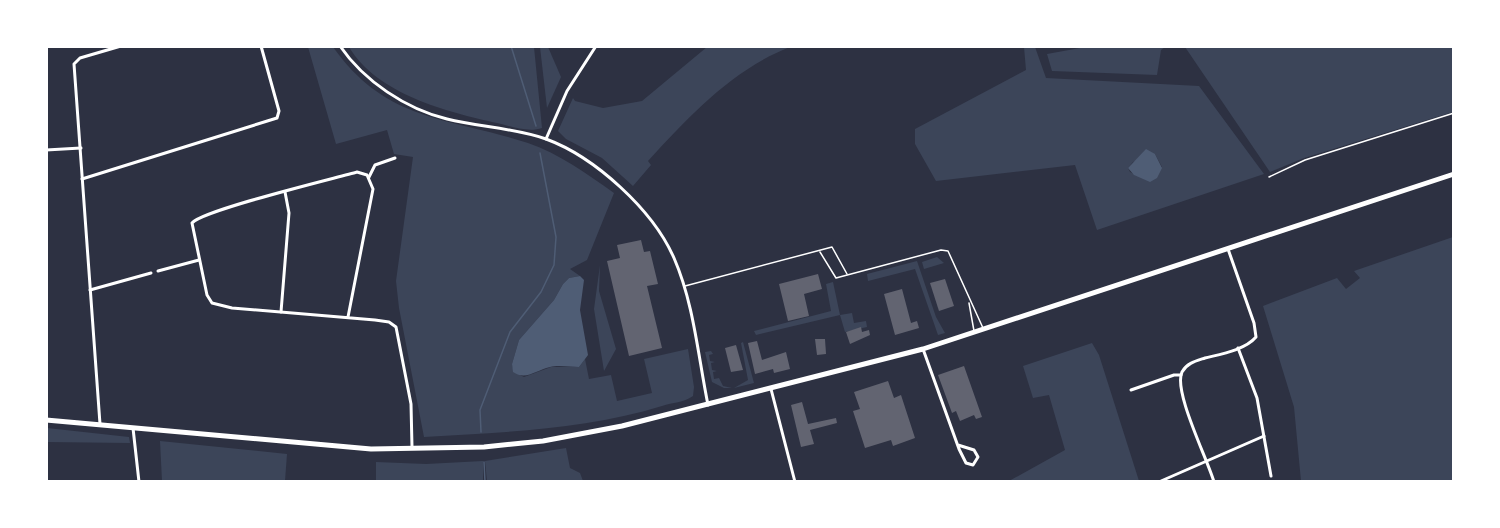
<svg xmlns="http://www.w3.org/2000/svg" width="1500" height="528" font-family="'Zilla Slab',serif">
<style>
.green{fill:#3c4559;fill-rule:evenodd}
.water{fill:#4f5d75}
.lines{fill:none;stroke-linecap:round;stroke-linejoin:round}
.stream{stroke:#4f5d75;stroke-width:1.5}
.building{fill:#626471}
.path{stroke:#fff;stroke-width:1.5}
.service{stroke:#fff;stroke-width:1.5}
.minor{stroke:#fff;stroke-width:3}
.primary{stroke:#fff;stroke-width:5}
</style>
<rect width="100%" height="100%" fill="#2d3142"/>
<!-- green -->
<g class="green">
<polygon points="1091,46 1165,46 1165,47 1161,50 1157,75 1052,71 1047,54"/>
<path d="M308,47H333C387,123 449,117 528,143C560,154 587,174 614,193L587,260L570,269L580,276L569,278L563,284L554,300L519,340L512,364L514,372L524,377L551,367H579L585,359L589,379L611,375L617,401L652,393L644,359L688,349L694,387L693,396C683,403 673,402 662,406C584,430 505,432 424,437L399,308L396,281L413,157L394,154L387,130L336,144Z"/>
<path d="M349,47H534L542,128C528,133 510,126 497,123C447,112 377,94 349,47Z"/>
<polygon points="540,47 548,47 561,77 547,108"/>
<path d="M707,47H790C733,69 689,116 648,161L651,165L633,186L602,158L566,139L558,131L573,98L575,101L603,108L642,101Z"/>
<path d="M1024,47H1035L1046,78L1199,86L1264,174L1097,230L1075,165L936,181L915,144V129L1026,70ZM1155,154L1162,167L1143,178L1130,172L1128,168L1133,162Z"/>
<polygon points="1185,47 1453,47 1453,112 1304,158 1270,172"/>
<polygon points="1453,237 1453,481 1301,481 1294,407 1263,306 1337,278 1346,289 1360,278 1354,271"/>
<polygon points="937,257 944,263 924,269 922,262"/>
<polygon points="917,261 936,317 945,333 938,335 915,269 868,281 867,274"/>
<polygon points="600,265 599,291 616,349 604,371 594,309"/>
<polygon points="833,282 840,315 852,313 854,323 866,321 867,327 845,332 840,315 756,335 754,331 831,311 826,284"/>
<polygon points="743,342 754,383 734,388 748,380 741,343"/>
<polygon points="1092,343 1099,355 1139,481 1009,481 1065,450 1049,395 1033,398 1023,366"/>
<polygon points="711,351 713,354 709,355 710,361 715,362 711,363 712,370 717,371 713,372 714,379 719,378 723,386 732,388 724,388 712,382 705,352"/>
<polygon points="47,428 129,437 130,443 47,442"/>
<polygon points="160,441 287,454 285,481 162,481"/>
<polygon points="566,448 570,468 580,473 583,481 487,481 485,461"/>
<polygon points="483,461 483,481 376,481 376,462 426,464"/>
</g>
<!-- water -->
<g class="water">
<polygon points="1146,149 1155,154 1162,168 1157,178 1150,182 1134,175 1128,168"/>
<path d="M580,276L584,280L580,310L588,355L579,367C570,367 558,365 550,367C536,370 526,381 513,372L512,364L519,340L554,300L563,284L569,278Z"/>
</g>
<g class="lines">
<!-- stream -->
<g class="stream">
<polyline points="511,46 536,126"/>
<polyline points="481,432 480,410 510,332 541,292 554,265 556,237 540,153"/>
<polyline points="484,462 485,482"/>
</g>
</g>
<!-- building -->
<g class="building">
<polygon points="641,240 644,252 650,251 658,284 647,286 662,348 629,356 607,261 620,258 617,245"/>
<polygon points="818,274 822,289 804,294 809,316 788,321 779,284"/>
<polygon points="945,279 954,306 939,311 930,283"/>
<polygon points="902,289 911,323 917,321 919,328 895,335 884,294"/>
<polygon points="861,327 862,332 869,330 870,335 850,344 846,332"/>
<polygon points="815,339 825,339 826,354 817,355"/>
<polygon points="757,341 762,360 786,352 790,369 774,373 773,369 755,374 748,343"/>
<polygon points="736,345 743,370 731,372 725,348"/>
<polygon points="964,366 982,417 976,419 974,415 960,421 956,411 952,413 938,375"/>
<polygon points="888,381 894,398 901,395 915,438 893,446 891,440 865,448 853,411 860,409 854,392"/>
<polygon points="802,402 808,424 836,418 837,423 810,430 814,444 801,447 791,405"/>
</g>
<g class="lines">
<!-- path -->
<polyline class="path" points="1269,177 1305,160 1454,113"/>
<!-- service -->
<g class="service">
<polyline points="820,252 836,278 941,250 948,251 983,328"/>
<polyline points="685,286 832,247 847,274"/>
<polyline points="969,303 974,331"/>
</g>
<!-- minor -->
<g class="minor">
<path d="M340,46C364,81 406,109 447,119C479,127 515,128 546,139C595,157 653,210 674,258C694,304 698,356 708,405"/>
<polyline points="546,139 567,91 596,46"/>
<polyline points="46,150 81,148"/>
<polyline points="369,177 375,165 395,158"/>
<polyline points="82,179 277,118 279,111 261,46"/>
<polyline points="158,271 199,260"/>
<polyline points="90,290 151,273"/>
<polyline points="281,312 289,213 285,192"/>
<path d="M348,317L373,189L367,175L357,172C332,179 203,210 192,223L207,295L212,303L232,308L375,320L389,322L396,327L411,404L412,447"/>
<polyline points="1238,348 1257,398 1271,476"/>
<polyline points="923,349 959,449 966,463 973,465 978,457 974,450 958,445"/>
<polyline points="771,389 795,482"/>
<polyline points="1131,390 1174,375 1181,375"/>
<polyline points="100,424 74,64 80,58 121,46"/>
<polyline points="133,428 139,482"/>
<polyline points="1161,481 1264,436"/>
<path d="M1214,482C1207,458 1173,391 1182,372C1187,363 1196,361 1205,358C1221,354 1245,350 1256,337L1254,323L1228,249"/>
</g>
<!-- primary -->
<polyline class="primary" points="46,420 371,449 484,447 543,441 622,426 923,349 1454,174"/>
</g>
<!-- border -->
<rect width="1500" height="528" fill="none" stroke="#ffffff" stroke-width="96"/>
</svg>
